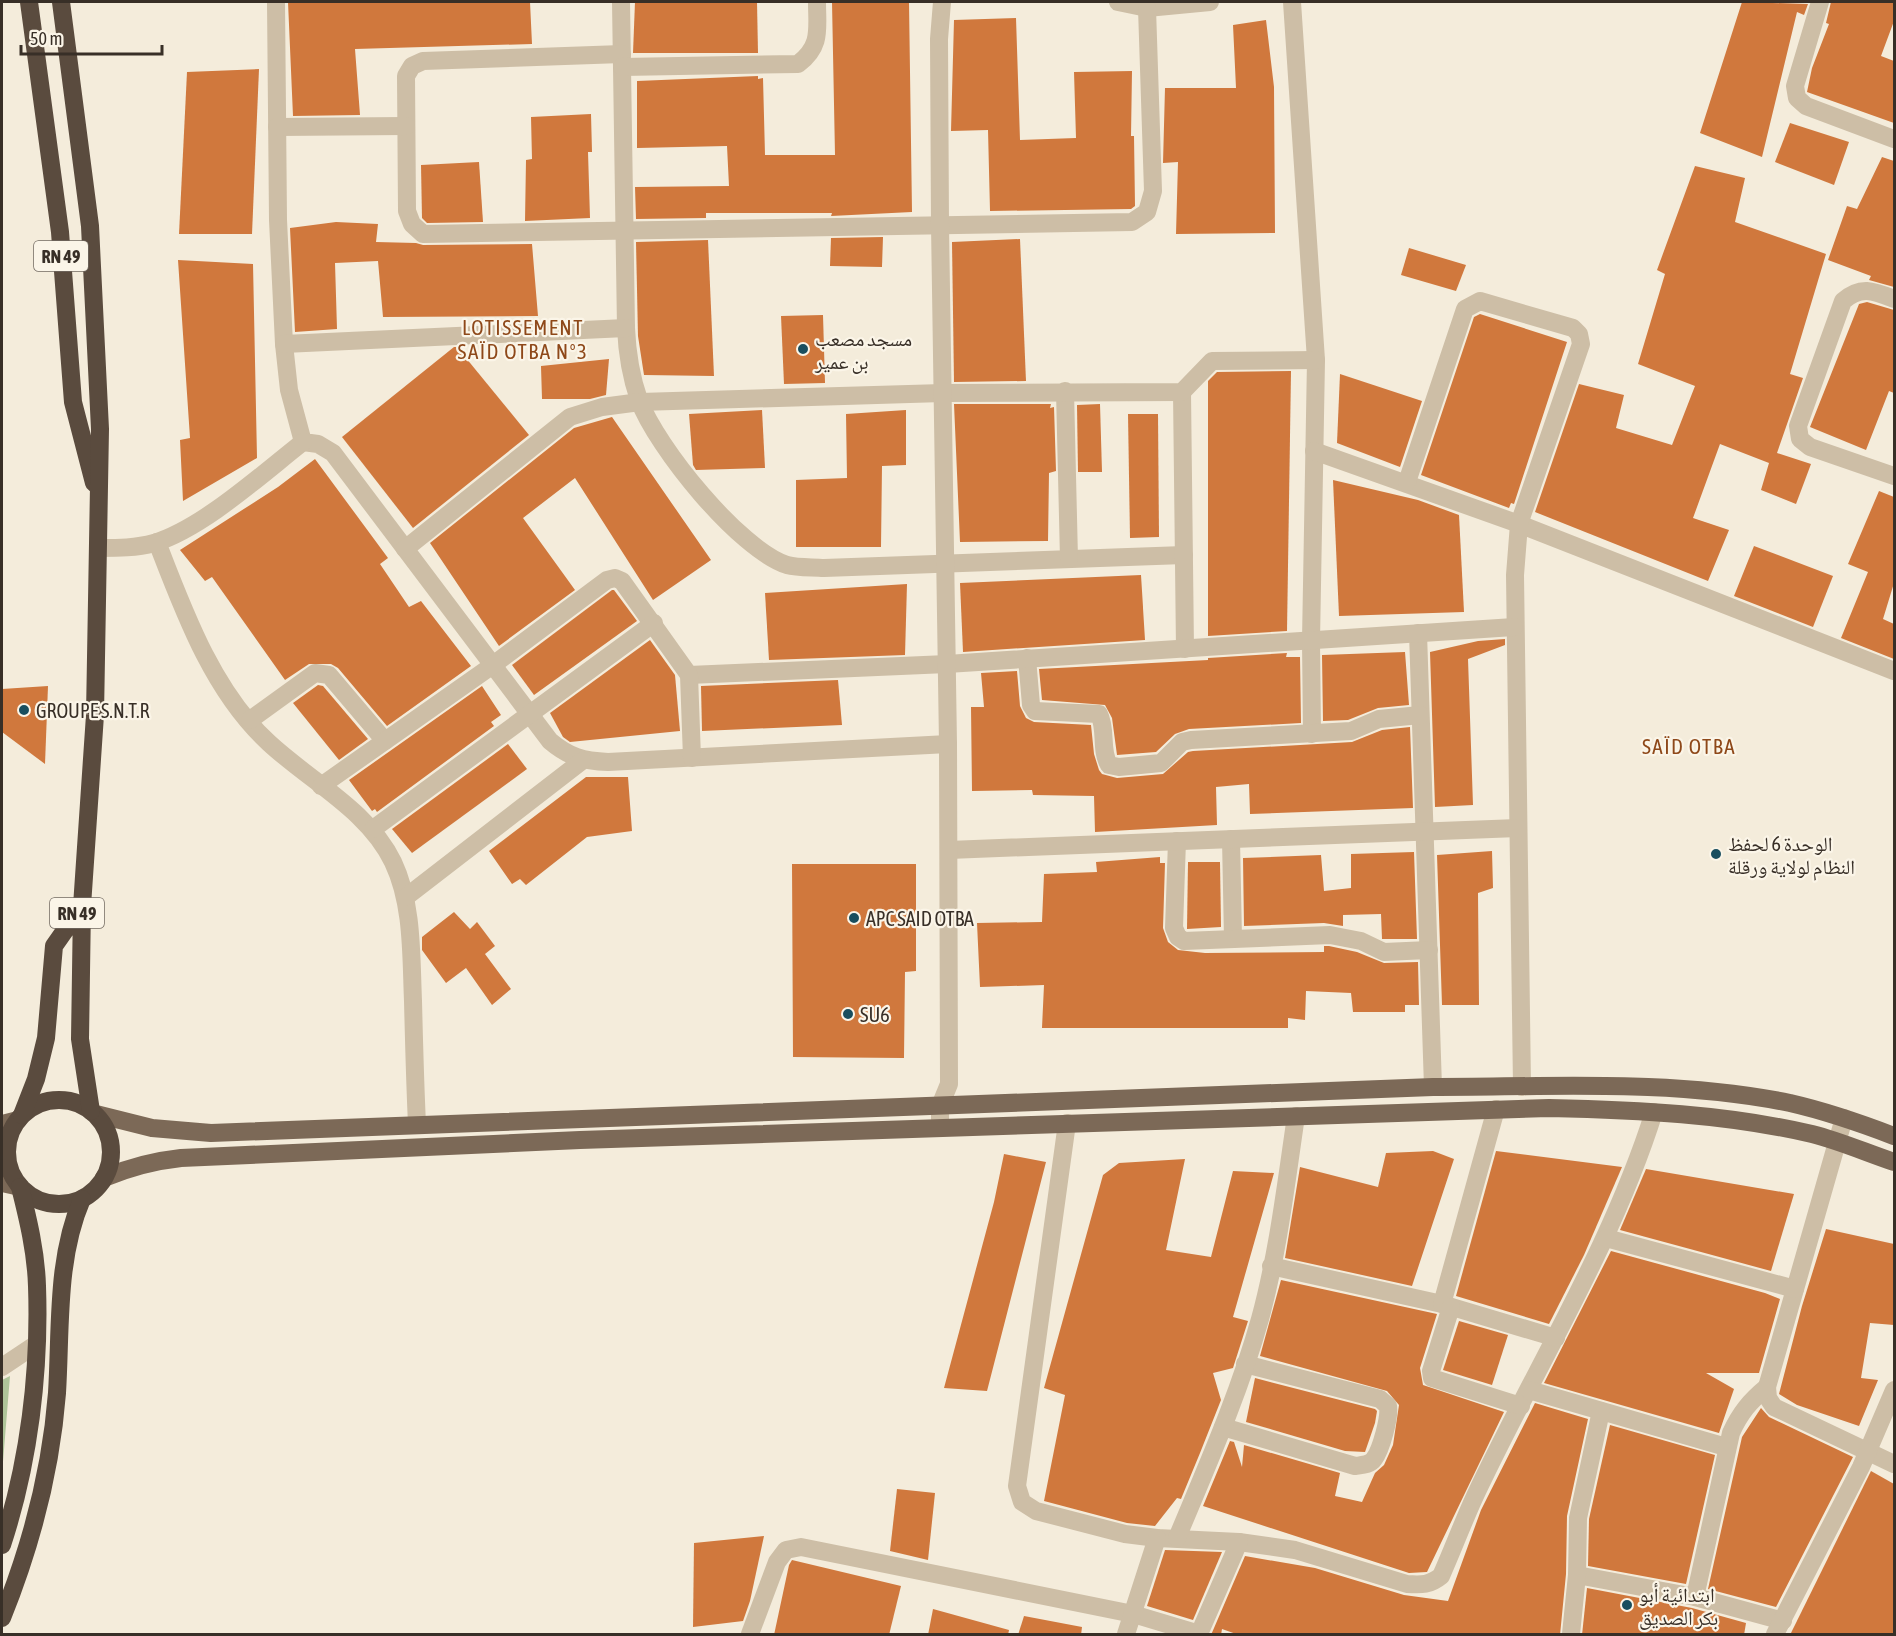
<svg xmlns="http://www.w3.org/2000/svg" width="1896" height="1636" font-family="'Asap Condensed','Noto Naskh Arabic',sans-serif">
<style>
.green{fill:#afc499}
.building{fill:#d0783d}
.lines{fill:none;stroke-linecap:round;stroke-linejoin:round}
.minor{stroke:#cdbea6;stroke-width:18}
.major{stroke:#7c6957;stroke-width:18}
.highway{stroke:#5a4b3e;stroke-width:18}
.poi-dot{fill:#194e5e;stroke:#fbf5e8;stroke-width:2}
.labels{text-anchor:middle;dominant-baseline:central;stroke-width:4.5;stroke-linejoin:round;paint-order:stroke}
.shield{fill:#fbf5e8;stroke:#726a61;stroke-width:1.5}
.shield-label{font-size:18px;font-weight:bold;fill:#382f27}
.poi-label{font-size:20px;fill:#382f27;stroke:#fbf5e8;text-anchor:start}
.neighbourhood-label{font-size:21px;letter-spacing:1.5px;fill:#8e4819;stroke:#fbf5e8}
</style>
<rect width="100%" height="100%" fill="#f4ecdb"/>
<!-- green -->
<polygon class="green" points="10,1376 2,1474 2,1475 2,1380"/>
<!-- building -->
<g class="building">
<polygon points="288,2 530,2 532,44 355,49 360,115 293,116"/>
<polygon points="635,2 757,2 758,53 633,53"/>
<polygon points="832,2 909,2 912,212 831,216 832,213 706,213 706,218 636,219 635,187 729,186 727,146 637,148 637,81 758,76 758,79 763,78 765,155 835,155"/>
<polygon points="1742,2 1808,4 1804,15 1797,12 1762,157 1700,133"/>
<polygon points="1831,2 1894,2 1894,21 1881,56 1894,61 1894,123 1807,92 1812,68 1829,24 1826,23"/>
<polygon points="1016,18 1020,140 1076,138 1074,72 1132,71 1131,136 1134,136 1135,206 1131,209 990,211 988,130 951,131 954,20"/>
<polygon points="1266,20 1274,87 1275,233 1176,234 1178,162 1163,163 1165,88 1236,88 1233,25"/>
<polygon points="259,69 252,234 179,234 187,72"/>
<polygon points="591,114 592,152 588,152 590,218 525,221 526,160 532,159 531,117"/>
<polygon points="1790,123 1849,142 1834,185 1775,162"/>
<polygon points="1882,157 1894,161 1894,287 1869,280 1871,276 1828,260 1847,206 1857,209"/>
<polygon points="479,162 483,222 427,223 422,218 421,165"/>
<polygon points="1695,166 1745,178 1735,222 1826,254 1790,374 1803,378 1777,453 1811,464 1796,504 1761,490 1769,463 1720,444 1693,518 1729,530 1708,581 1535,512 1579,384 1624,395 1616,428 1672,445 1695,386 1638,364 1665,274 1657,270"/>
<polygon points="336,222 378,224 376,242 416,243 423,245 532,244 538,316 383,317 378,261 335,263 337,329 295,332 290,228"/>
<polygon points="883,237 882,267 830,266 831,238"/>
<polygon points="1020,239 1026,381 954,382 952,242"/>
<polygon points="708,240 714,376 644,375 638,336 636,242"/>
<polygon points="1409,248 1466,265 1456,291 1401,275"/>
<polygon points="178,260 253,264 257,458 183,501 180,440 190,438"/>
<polygon points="1867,302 1894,310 1894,393 1889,391 1866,450 1810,427 1859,304"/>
<polygon points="1480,314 1567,342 1514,504 1511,503 1509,508 1421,475 1474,317"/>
<polygon points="823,315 825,383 784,384 781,316"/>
<polygon points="454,347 457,347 529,435 413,528 342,437"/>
<polygon points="609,359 606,395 590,399 542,399 541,366"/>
<polygon points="1291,371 1287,631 1208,636 1208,381 1217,372"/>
<polygon points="1340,374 1422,401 1400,467 1337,443"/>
<polygon points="954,404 1051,404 1050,408 1054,407 1056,471 1049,473 1048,541 960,542"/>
<polygon points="1100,404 1102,472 1078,472 1077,405"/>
<polygon points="762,410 765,468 696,470 693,465 689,414"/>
<polygon points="906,410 906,465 882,466 881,547 796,547 796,480 847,478 846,414"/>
<polygon points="1128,414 1158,414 1159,537 1130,538"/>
<polygon points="612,417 711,560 653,600 575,478 523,518 575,590 499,646 430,543 574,428"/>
<polygon points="315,459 388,558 380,564 409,607 421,601 471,666 387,726 338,668 331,664 309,664 285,680 212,577 205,581 180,550 278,487"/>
<polygon points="1333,480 1418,500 1459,515 1464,612 1339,616"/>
<polygon points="1879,491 1894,497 1894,583 1883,619 1894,624 1894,659 1841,638 1868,572 1848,564"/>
<polygon points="1754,546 1833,576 1813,627 1734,596"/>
<polygon points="1141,575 1145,640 963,652 960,583"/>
<polygon points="907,584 905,655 769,660 765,593"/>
<polygon points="612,590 614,590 637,621 534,695 512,665"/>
<polygon points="1505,639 1505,645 1468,659 1473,805 1435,807 1430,652 1478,641"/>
<polygon points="650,640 675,675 680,731 570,742 563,737 550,713"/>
<polygon points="1405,652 1409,705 1378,708 1348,720 1323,721 1322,655"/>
<polygon points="1287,653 1286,657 1300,657 1301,723 1189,729 1175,734 1156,752 1117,755 1112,718 1105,705 1042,700 1039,669 1208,660 1208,658"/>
<polygon points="1017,671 1020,706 1026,718 1034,722 1091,725 1094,754 1099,770 1102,774 1117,778 1163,774 1188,752 1193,751 1352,742 1382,730 1410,727 1413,808 1250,814 1249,784 1216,787 1217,825 1095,832 1094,796 1033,795 1032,790 972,791 971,707 984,707 981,673"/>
<polygon points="838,680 842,725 702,731 701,686"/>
<polygon points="318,685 323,686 368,739 339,760 293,703"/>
<polygon points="48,686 45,764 2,732 2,689"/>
<polygon points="482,686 501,715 491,722 494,726 377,812 375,809 372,811 349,780"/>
<polygon points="508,744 527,769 412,853 392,829"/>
<polygon points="586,777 628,777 632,831 587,837 526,885 520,879 512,884 489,851"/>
<polygon points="1492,851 1493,888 1478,893 1479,1005 1442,1005 1437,855"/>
<polygon points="1414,852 1417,939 1382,939 1381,914 1343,915 1343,926 1324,923 1244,926 1243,858 1321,855 1324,891 1351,888 1351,854"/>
<polygon points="1160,857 1160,863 1165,863 1163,928 1168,942 1178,950 1205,953 1324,952 1324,946 1329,946 1357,952 1384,963 1418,962 1419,1005 1405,1005 1405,1012 1353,1012 1351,993 1306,991 1305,1020 1288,1018 1288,1028 1042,1028 1044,985 980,987 977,923 1042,922 1044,874 1097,872 1096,862"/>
<polygon points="1188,862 1220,862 1221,927 1187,929"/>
<polygon points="792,864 916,864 916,971 905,972 904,1058 793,1057"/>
<polygon points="454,912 470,929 477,922 495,946 485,954 511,989 492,1005 466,968 446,983 422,950 422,937"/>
<polygon points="1433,1151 1454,1159 1412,1286 1285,1258 1300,1167 1378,1187 1386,1153"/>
<polygon points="1496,1151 1622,1167 1584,1255 1549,1324 1456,1296"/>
<polygon points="1004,1154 1046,1162 987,1391 944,1388 994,1202"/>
<polygon points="1185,1159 1166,1250 1211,1257 1233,1171 1274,1173 1233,1317 1248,1321 1233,1368 1213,1373 1221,1400 1200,1453 1181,1499 1177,1498 1155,1526 1127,1523 1044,1501 1065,1395 1044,1388 1103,1175 1119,1163"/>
<polygon points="1646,1169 1794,1194 1771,1271 1620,1230"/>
<polygon points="1826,1229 1894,1244 1894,1325 1870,1323 1861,1378 1878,1380 1859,1426 1797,1405 1779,1394 1802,1306"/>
<polygon points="1611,1251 1765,1293 1780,1299 1759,1373 1706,1373 1734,1389 1719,1433 1544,1383"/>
<polygon points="1281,1280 1437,1314 1420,1368 1423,1385 1504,1412 1427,1572 1409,1573 1203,1506 1230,1441 1234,1442 1242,1467 1244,1445 1340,1473 1335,1496 1362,1502 1375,1473 1384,1465 1393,1445 1399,1405 1387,1391 1260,1356"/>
<polygon points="1459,1321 1508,1335 1492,1385 1443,1370"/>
<polygon points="1255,1378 1375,1409 1377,1411 1375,1423 1365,1452 1345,1451 1246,1422"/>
<polygon points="1535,1403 1588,1419 1567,1516 1566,1574 1560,1635 1239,1635 1222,1629 1221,1635 1211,1635 1245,1556 1315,1568 1404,1595 1448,1601 1481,1510"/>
<polygon points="1761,1408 1769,1417 1853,1457 1776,1607 1708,1589 1742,1437"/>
<polygon points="1610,1425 1715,1455 1686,1584 1588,1566 1589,1519"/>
<polygon points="1871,1471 1894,1484 1894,1635 1790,1635"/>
<polygon points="897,1489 935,1493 928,1560 890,1551"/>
<polygon points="764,1536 750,1601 743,1621 693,1627 694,1543"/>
<polygon points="1165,1550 1222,1552 1193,1620 1147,1606"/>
<polygon points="792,1560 901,1586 889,1635 774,1635 789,1565"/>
<polygon points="1587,1588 1692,1608 1746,1623 1744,1635 1582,1635"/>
<polygon points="933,1609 1009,1630 1008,1635 928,1635"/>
<polygon points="1024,1616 1082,1627 1081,1635 1018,1635"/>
</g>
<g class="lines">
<!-- minor -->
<g class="minor">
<path d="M276,2L278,220L284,344L289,390L303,442L318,444L333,453L550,741C569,757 583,761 608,762L948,744"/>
<path d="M621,2L626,328C627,352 631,377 639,400C657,448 739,549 787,565C798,568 813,567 824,568L1184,555"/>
<polyline points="1118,2 1147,8 1210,2"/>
<polyline points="1292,2 1316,360 1311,641 1312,734"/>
<polyline points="1820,2 1795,86 1797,98 1806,106 1894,139"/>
<polyline points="622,54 423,61 412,66 406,76 407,211 412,224 423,234 1132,222 1147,212 1153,191 1147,8"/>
<path d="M622,67L798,64C822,46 817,29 817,2"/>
<polyline points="277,127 406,126"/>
<path d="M1894,299C1874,291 1861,285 1843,301L1798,426L1800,439L1810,447L1894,476"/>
<polyline points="284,344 626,328"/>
<polyline points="1065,391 1069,559"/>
<polyline points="1182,392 1185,649"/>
<polyline points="1314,451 1519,524 1894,671"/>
<polyline points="1407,482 1465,309 1480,301 1573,328 1579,334 1581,344 1519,524 1515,575 1522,1087"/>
<path d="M157,542C184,612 213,692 269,743C311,782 368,810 393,862C413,904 411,955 413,1001C414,1042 415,1083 417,1124"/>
<path d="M99,548C118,548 136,548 154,543C203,528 262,474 303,442"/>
<polyline points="405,549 570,417 602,407 640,402 943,393 1182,392 1212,361 1316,360"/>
<polyline points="1418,633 1433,1087"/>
<path d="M1027,658L1031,705L1035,711L1099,714C1107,730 1100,750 1109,765L1119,767L1161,763L1182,742L1191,740L1351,731L1379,719L1420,715"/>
<polyline points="689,675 947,664 1514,627"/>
<polyline points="250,720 315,673 329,675 385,741"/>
<polyline points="321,786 493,665 607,580 615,578 622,581 689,675 692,758"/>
<polyline points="373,829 654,623"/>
<polyline points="1231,839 1233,939"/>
<polyline points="1177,841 1174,928 1178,937 1184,941 1330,935 1361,941 1384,952 1429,950"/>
<polyline points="949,850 1518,828"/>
<polyline points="406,897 582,761"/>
<polyline points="1844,1118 1767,1387 1768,1398 1774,1407 1894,1464"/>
<path d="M1067,1123L1017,1486L1022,1502L1036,1511L1125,1534L1157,1538L1239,1542L1295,1550L1407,1584C1422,1585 1430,1585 1441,1576C1453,1549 1463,1522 1475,1496C1535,1368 1611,1248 1654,1112"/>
<polyline points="940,1128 940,1106 949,1084 948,744 940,225 939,39 942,2"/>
<polyline points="1606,1238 1795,1289"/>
<polyline points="1271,1266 1442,1304 1556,1338"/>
<polyline points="1442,1304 1496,1109"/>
<polyline points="1451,1307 1431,1371 1432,1378 1521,1406"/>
<polyline points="2,1367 35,1345"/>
<polyline points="1529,1390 1726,1447"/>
<path d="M1223,1427L1355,1466C1362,1465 1370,1465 1374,1459C1381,1450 1390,1417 1388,1406L1380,1399L1245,1364"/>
<path d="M1177,1538C1207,1466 1239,1394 1260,1319C1278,1253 1286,1184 1296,1116"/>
<polyline points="1577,1575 1695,1597 1783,1621"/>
<path d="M1695,1597L1731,1433C1740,1413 1750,1401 1767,1387"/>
<polyline points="750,1634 777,1562 786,1550 801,1547 1133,1614 1200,1634"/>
<polyline points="1126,1634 1157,1538"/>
<polyline points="1199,1634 1239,1542"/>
<polyline points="1571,1634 1577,1575 1578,1518 1601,1411"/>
<polyline points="1775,1634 1861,1467 1894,1390"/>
</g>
<!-- major -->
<g class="major">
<path d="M96,1114L152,1128L211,1133L1433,1087C1552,1087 1673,1079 1790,1103C1825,1111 1860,1123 1894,1136"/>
<polyline points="2,1124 18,1120"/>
<path d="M104,1178C130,1167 153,1161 181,1158L580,1140L1549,1108C1638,1110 1726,1114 1812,1134C1840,1141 1867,1153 1894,1162"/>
<polyline points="2,1183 20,1187"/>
</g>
<!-- highway -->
<g class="highway">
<polyline points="29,2 60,232 73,402 94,483"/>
<polyline points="61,2 90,226 100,429 95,715 82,906"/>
<circle cx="59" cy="1152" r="52"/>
<polyline points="22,1115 36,1079 46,1038 54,946 82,906 80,1039 91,1111"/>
<path d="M2,1545C29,1463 40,1372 37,1286C36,1252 28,1219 20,1187"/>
<path d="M2,1618C31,1546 51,1471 57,1393C61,1328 56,1259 82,1199"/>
</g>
</g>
<!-- markers -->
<g class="poi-dot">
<circle cx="803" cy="349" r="6"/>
<circle cx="24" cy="710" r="6"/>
<circle cx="1716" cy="854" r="6"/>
<circle cx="854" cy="918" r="6"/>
<circle cx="848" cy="1014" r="6"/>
<circle cx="1627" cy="1605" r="6"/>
</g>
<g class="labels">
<!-- shield labels -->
<g class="shield">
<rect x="34" y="241" width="54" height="30" rx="4.5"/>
<rect x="50" y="898" width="54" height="30" rx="4.5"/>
</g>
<g class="shield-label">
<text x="61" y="256">RN 49</text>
<text x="77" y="913">RN 49</text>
</g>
<!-- poi labels -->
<g class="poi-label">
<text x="815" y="338">مسجد مصعب<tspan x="815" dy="23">بن عمير</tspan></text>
<text x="36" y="710">GROUPE S.N.T.R</text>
<text x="1728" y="843">الوحدة 6 لحفظ<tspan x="1728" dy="23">النظام لولاية ورقلة</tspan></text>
<text x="866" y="918">APC SAID OTBA</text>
<text x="860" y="1014">SU6</text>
<text x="1639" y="1594">ابتدائية أبو<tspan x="1639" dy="23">بكر الصديق</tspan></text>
</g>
<!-- neighbourhood labels -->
<g class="neighbourhood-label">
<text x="523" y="327">LOTISSEMENT<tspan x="523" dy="24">SAÏD OTBA N°3</tspan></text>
<text x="1689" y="746">SAÏD OTBA</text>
</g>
</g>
<!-- border -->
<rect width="1896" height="1636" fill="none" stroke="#382f27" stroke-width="6"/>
<!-- scale -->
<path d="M21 45v9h141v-9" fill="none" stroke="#382f27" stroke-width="3"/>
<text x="30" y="45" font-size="18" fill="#382f27" stroke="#fbf5e8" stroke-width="4.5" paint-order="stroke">50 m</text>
</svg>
